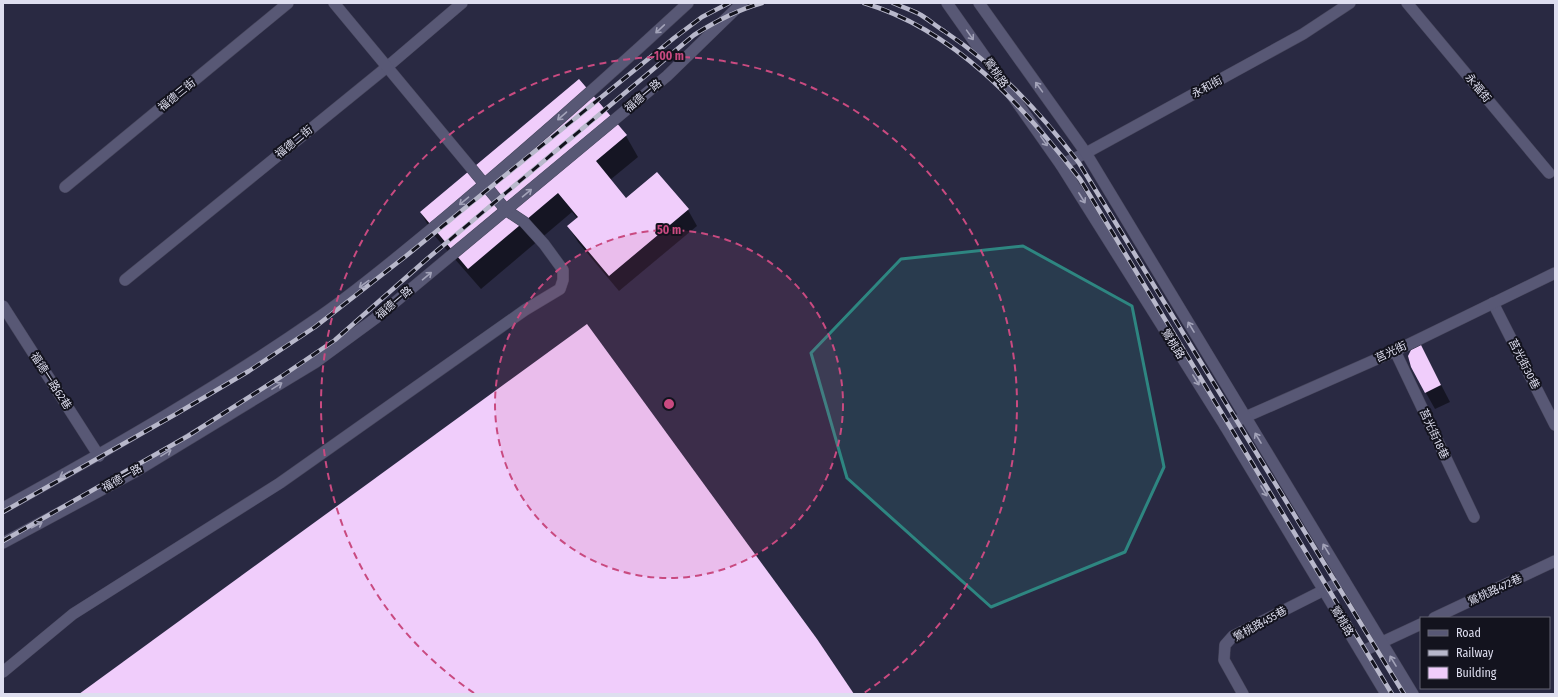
<svg xmlns="http://www.w3.org/2000/svg" width="1558" height="697" font-family="'Fira Sans Condensed','Noto Sans TC',sans-serif">
<style>
.shadow{fill:#0007}
.building{fill:#f0cdfb}
.lines{fill:none;stroke-linecap:round;stroke-linejoin:round}
.service-casing{stroke:#47465c;stroke-width:12}
.minor-casing{stroke:#47465c;stroke-width:12}
.secondary-casing{stroke:#47465c;stroke-width:12}
.service{stroke:#585875;stroke-width:11}
.minor{stroke:#585875;stroke-width:11}
.secondary{stroke:#585875;stroke-width:11}
.rail-casing{stroke:#b8b8cb;stroke-width:4.5}
.rail{stroke:#13131e;stroke-width:3;stroke-dasharray:9;stroke-linecap:butt}
.oneway{stroke:#a2a2b8}
.marked{fill:#2e8681;fill-opacity:0.2;stroke:#2e8681;stroke-width:3;stroke-linejoin:round}
.ring{fill:none;stroke:#c94a80;stroke-width:2;stroke-dasharray:7 5}
.labels{text-anchor:middle;dominant-baseline:central;stroke-width:4;stroke-linejoin:round;paint-order:stroke}
.street-label{font-size:11px;fill:#dedeef;stroke:#13131e}
.centre{fill:#c94a80;stroke:#13131e;stroke-width:2}
.ring-label{font-size:12px;text-anchor:middle;font-weight:bold;fill:#c94a80;stroke:#13131e;stroke-width:4;stroke-linejoin:round;paint-order:stroke}
</style>
<rect width="100%" height="100%" fill="#292942"/>
<!-- shadow -->
<g class="shadow">
<polygon points="626,136 638,157 610,180 626,199 688,210 697,226 619,291 578,242 568,226 577,218 572,212 481,289 433,234 421,213"/>
<polygon points="1421,346 1450,402 1435,409 1426,393"/>
</g>
<!-- building -->
<g class="building">
<polygon points="579,79 627,135 596,161 626,198 657,172 689,209 609,276 567,226 578,217 558,193 468,269 420,212"/>
<polygon points="587,324 817,639 854,694 79,694"/>
<polygon points="1421,345 1441,385 1425,393 1411,367 1408,356 1411,350"/>
</g>
<g class="lines">
<defs>
<g id="service">
<polyline points="1407,3 1549,173"/>
<polyline points="65,187 288,3"/>
<polyline points="125,280 387,67 462,3"/>
<polyline points="1493,303 1555,425"/>
<polyline points="3,306 99,456"/>
<polyline points="1395,351 1474,517"/>
<polyline points="1225,426 1395,351 1555,273"/>
<polyline points="1434,618 1555,561"/>
<polyline points="1361,652 1421,624"/>
<polyline points="3,672 73,614 280,483 525,310 560,289 563,280 563,270 544,244 524,222 506,210 334,3"/>
<polyline points="1243,694 1224,660 1225,645 1233,636 1344,580"/>
</g>
<polyline id="minor" points="1061,165 1086,153 1303,34 1350,3"/>
<g id="secondary">
<polyline points="947,3 1061,165 1225,426 1386,694"/>
<polyline points="979,3 1086,153 1413,694"/>
<path d="M3,508C112,448 220,386 322,315C366,284 406,250 447,216C529,147 609,76 688,3"/>
<polyline points="3,543 133,473 316,362 376,318 667,76 742,3"/>
</g>
</defs>
<!-- service casing -->
<use href="#service" class="service-casing"/>
<!-- minor casing -->
<use href="#minor" class="minor-casing"/>
<!-- secondary casing -->
<use href="#secondary" class="secondary-casing"/>
<!-- service -->
<use href="#service" class="service"/>
<!-- minor -->
<use href="#minor" class="minor"/>
<!-- secondary -->
<use href="#secondary" class="secondary"/>
<defs>
<g id="rail">
<path d="M864,3C955,30 1023,106 1080,179L1392,694"/>
<path d="M893,3C902,7 912,10 921,15C929,20 936,26 944,31C998,67 1039,111 1079,163L1404,694"/>
<polyline points="3,512 176,414 249,371 315,327 406,256 674,38 702,17 729,3"/>
<path d="M3,541L188,436L282,376L335,340L427,259L694,35C716,21 737,10 762,3"/>
</g>
</defs>
<!-- rail casing -->
<use href="#rail" class="rail-casing"/>
<!-- rail -->
<use href="#rail" class="rail"/>
</g>
<!-- one-way arrows -->
<defs><path id="oneway-shaft" d="M-6 0H5M1.5-3L5.5 0L1.5 3" fill="none" stroke-width="1.6" stroke-linecap="round" stroke-linejoin="round"/></defs>
<g class="oneway">
<use href="#oneway-shaft" transform="translate(660 29) rotate(137)"/>
<use href="#oneway-shaft" transform="translate(970 35) rotate(55)"/>
<use href="#oneway-shaft" transform="translate(1039 87) rotate(-126)"/>
<use href="#oneway-shaft" transform="translate(562 116) rotate(139)"/>
<use href="#oneway-shaft" transform="translate(1044 141) rotate(55)"/>
<use href="#oneway-shaft" transform="translate(527 193) rotate(-40)"/>
<use href="#oneway-shaft" transform="translate(1082 198) rotate(58)"/>
<use href="#oneway-shaft" transform="translate(464 201) rotate(140)"/>
<use href="#oneway-shaft" transform="translate(427 276) rotate(-40)"/>
<use href="#oneway-shaft" transform="translate(364 284) rotate(144)"/>
<use href="#oneway-shaft" transform="translate(1191 327) rotate(-121)"/>
<use href="#oneway-shaft" transform="translate(1196 380) rotate(58)"/>
<use href="#oneway-shaft" transform="translate(277 386) rotate(-32)"/>
<use href="#oneway-shaft" transform="translate(1258 438) rotate(-121)"/>
<use href="#oneway-shaft" transform="translate(166 453) rotate(-31)"/>
<use href="#oneway-shaft" transform="translate(65 474) rotate(151)"/>
<use href="#oneway-shaft" transform="translate(1264 491) rotate(59)"/>
<use href="#oneway-shaft" transform="translate(37 525) rotate(-28)"/>
<use href="#oneway-shaft" transform="translate(1326 549) rotate(-121)"/>
<use href="#oneway-shaft" transform="translate(1393 661) rotate(-121)"/>
</g>
<!-- marked area -->
<path class="marked" d="M1023,246L1132,306L1164,467L1125,552L991,607L847,478L811,353L901,259Z"/>
<!-- distance rings -->
<circle cx="669" cy="404" r="174" fill="#c94a80" fill-opacity=".12"/>
<g class="ring">
<circle cx="669" cy="404" r="174"/>
<path d="M474 693A348 348 0 1 1 864 693"/>
</g>
<g class="labels">
<!-- street labels -->
<g class="street-label">
<text transform="translate(996 73) rotate(55)">鶯桃路</text>
<text transform="translate(1207 87) rotate(-29)">永和街</text>
<text transform="translate(1478 88) rotate(50)">永福街</text>
<text transform="translate(177 95) rotate(-39)">福德三街</text>
<text transform="translate(643 96) rotate(-40)">福德一路</text>
<text transform="translate(294 142) rotate(-39)">福德二街</text>
<text transform="translate(394 303) rotate(-40)">福德一路</text>
<text transform="translate(1173 344) rotate(58)">鶯桃路</text>
<text transform="translate(1391 352) rotate(-25)">莒光街</text>
<text transform="translate(1524 364) rotate(63)">莒光街30巷</text>
<text transform="translate(51 381) rotate(57)">福德一路62巷</text>
<text transform="translate(1434 434) rotate(65)">莒光街18巷</text>
<text transform="translate(122 478) rotate(-29)">福德一路</text>
<text transform="translate(1495 590) rotate(-25)">鶯桃路472巷</text>
<text transform="translate(1342 621) rotate(59)">鶯桃路</text>
<text transform="translate(1260 624) rotate(-29)">鶯桃路455巷</text>
</g>
</g>
<circle cx="669" cy="404" r="6" class="centre"/>
<g class="ring-label">
<text x="669" y="60">100 m</text>
<text x="669" y="234">50 m</text>
</g>
<!-- border -->
<rect width="1558" height="697" fill="none" stroke="#dedeef" stroke-width="8"/>
<!-- legend -->
<rect x="1420" y="617" width="130" height="72" fill="#13131e" stroke="#646472"/>
<rect x="1428" y="630" width="20" height="6" fill="#585875" stroke="#646472"/>
<text x="1456" y="637" font-size="12" fill="#dedeef">Road</text>
<rect x="1428" y="650" width="20" height="6" fill="#b8b8cb" stroke="#646472"/>
<text x="1456" y="657" font-size="12" fill="#dedeef">Railway</text>
<rect x="1428" y="667" width="20" height="12" fill="#f0cdfb" stroke="#646472"/>
<text x="1456" y="677" font-size="12" fill="#dedeef">Building</text>
</svg>
